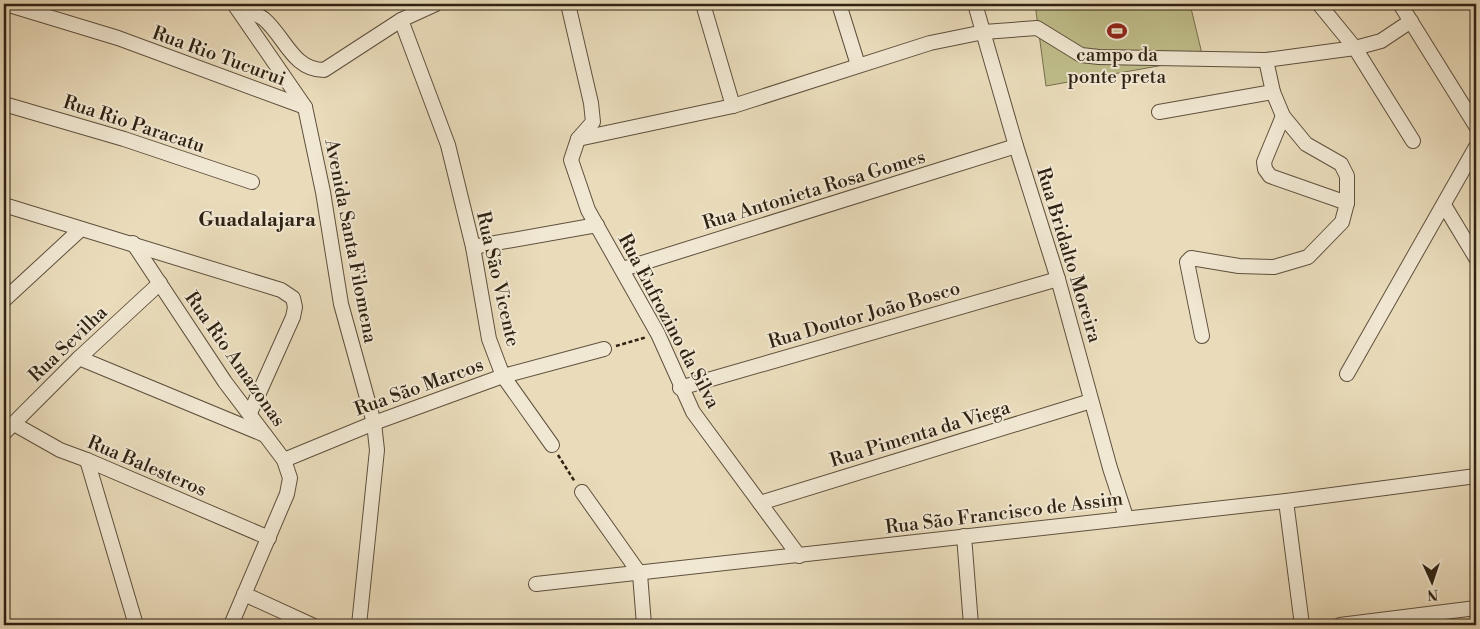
<svg xmlns="http://www.w3.org/2000/svg" width="1480" height="629" font-family="'Libre Bodoni',serif">
<style>
.green{fill:#bfbe8b;stroke:#77704f}
.lines{fill:none;stroke-linecap:round;stroke-linejoin:round}
.minor-casing{stroke:#5e503d;stroke-width:16}
.path{stroke:#2f2213;stroke-width:2.5;stroke-dasharray:4 2.5;stroke-linecap:butt}
.minor{stroke:#f1e8d3;stroke-width:14}
.labels{text-anchor:middle;dominant-baseline:central;stroke-width:4;stroke-linejoin:round;paint-order:stroke}
.poi-label{font-size:19px;fill:#2f2213;stroke:#f1e8d3}
.street-label{font-size:19px;fill:#2f2213;stroke:#f1e8d3}
.neighbourhood-label{font-size:20px;font-weight:bold;fill:#2f2213;stroke:#f1e8d3}
</style>
<rect width="100%" height="100%" fill="#eadcbb"/>
<filter id="stains"><feTurbulence type="fractalNoise" baseFrequency=".004" numOctaves="4"/><feColorMatrix values="0 0 0 0 .2 0 0 0 0 .09 0 0 0 0 .02 0 0 0 .5 -.17"/></filter>
<radialGradient id="worn" r=".72"><stop offset=".6" stop-color="#630" stop-opacity="0"/><stop offset="1" stop-color="#630" stop-opacity=".3"/></radialGradient>
<!-- green -->
<polygon class="green" points="1035,4 1190,4 1203,58 1046,86"/>
<g class="lines">
<defs>
<g id="minor">
<polyline points="6,4 118,38 305,107"/>
<polyline points="234,4 305,107 323,192 341,304 374,423 377,450 359,625"/>
<path d="M236,4C245,9 256,13 264,19C285,37 293,70 324,70L401,20L436,4"/>
<polyline points="568,4 591,103 593,122 578,139 571,160 588,210 658,334 693,412 799,556"/>
<polyline points="703,4 733,106"/>
<polyline points="839,4 858,65"/>
<polyline points="975,4 1016,146 1058,279 1110,468 1126,517"/>
<polyline points="1319,4 1355,48 1413,141"/>
<polyline points="1400,4 1476,126"/>
<polyline points="401,20 448,145 473,247 489,339 503,376 552,445"/>
<polyline points="4,104 124,139 252,182"/>
<polyline points="1159,112 1273,92"/>
<polyline points="1283,116 1264,162 1265,169 1270,176 1347,203"/>
<polyline points="578,139 733,106 930,43 984,32 1037,28 1081,55 1099,57 1266,60"/>
<polyline points="4,205 281,290 293,298 295,307 293,317 250,413"/>
<polyline points="1444,205 1476,258"/>
<polyline points="133,243 225,382 284,460 290,478 287,494 231,625"/>
<polyline points="473,247 597,225"/>
<polyline points="623,269 1016,146"/>
<polyline points="4,300 81,229"/>
<polyline points="1202,336 1187,262 1191,258 1239,266 1274,267 1308,257 1342,222 1347,203 1347,176 1341,164 1306,144 1283,116 1273,92 1266,60 1355,48 1381,41 1411,21"/>
<polyline points="79,358 265,435"/>
<polyline points="1347,374 1476,147"/>
<polyline points="680,388 1058,279"/>
<polyline points="14,424 60,450 87,460 269,538"/>
<polyline points="4,433 79,358 160,283"/>
<polyline points="87,460 136,625"/>
<polyline points="284,460 374,423 503,376 604,349"/>
<polyline points="582,492 640,574 644,625"/>
<polyline points="1286,501 1302,625"/>
<polyline points="760,503 1091,401"/>
<polyline points="964,536 971,625"/>
<polyline points="536,584 1286,501 1476,476"/>
<polyline points="244,594 312,625"/>
<polyline points="1340,625 1476,608"/>
</g>
</defs>
<!-- minor casing -->
<use href="#minor" class="minor-casing"/>
<!-- path -->
<g class="path">
<polyline points="616,346 647,337"/>
<polyline points="558,455 575,482"/>
</g>
<!-- minor -->
<use href="#minor" class="minor"/>
</g>
<!-- icons -->
<defs>
<symbol id="stadium-bare" viewBox="-9 -9 18 18"><path d="M0-5a6.5 5 0 1 0 0 10a6.5 5 0 1 0 0-10ZM-3.5-1.8h7v3.6h-7Z" fill="#8f2418" stroke="#f1e8d3" stroke-width="2.5" paint-order="stroke"/></symbol>
</defs>
<g fill-rule="evenodd">
<use href="#stadium-bare" x="1103" y="17" width="28" height="28"/>
</g>
<g class="labels">
<!-- poi labels -->
<g class="poi-label">
<text x="1117" y="55">campo da<tspan x="1117" dy="22">ponte preta</tspan></text>
</g>
<!-- street labels -->
<g class="street-label">
<text transform="translate(219 56) rotate(20)">Rua Rio Tucurui</text>
<text transform="translate(134 124) rotate(18)">Rua Rio Paracatu</text>
<text transform="translate(814 190) rotate(-17)">Rua Antonieta Rosa Gomes</text>
<text transform="translate(351 241) rotate(79)">Avenida Santa Filomena</text>
<text transform="translate(1069 255) rotate(73)">Rua Bridalto Moreira</text>
<text transform="translate(498 279) rotate(77)">Rua São Vicente</text>
<text transform="translate(864 315) rotate(-16)">Rua Doutor João Bosco</text>
<text transform="translate(669 321) rotate(62)">Rua Eufrozino da Silva</text>
<text transform="translate(68 344) rotate(-44)">Rua Sevilha</text>
<text transform="translate(235 359) rotate(55)">Rua Rio Amazonas</text>
<text transform="translate(419 387) rotate(-20)">Rua São Marcos</text>
<text transform="translate(920 434) rotate(-17)">Rua Pimenta da Viega</text>
<text transform="translate(147 466) rotate(23)">Rua Balesteros</text>
<text transform="translate(1004 513) rotate(-7)">Rua São Francisco de Assim</text>
</g>
<!-- neighbourhood labels -->
<g class="neighbourhood-label">
<text x="257" y="220">Guadalajara</text>
</g>
</g>
<!-- margin -->
<rect width="1480" height="629" fill="none" stroke="#eadcbb" stroke-width="20"/>
<rect x="5" y="5" width="1470" height="619" fill="none" stroke="#2f2213" stroke-width="2.5"/>
<rect x="10" y="10" width="1460" height="609" fill="none" stroke="#2f2213"/>
<!-- north arrow -->
<g transform="translate(1432 582) rotate(177)" stroke="#f1e8d3" stroke-width="4" paint-order="stroke">
<path d="M0-4L9 19L0 12L-9 19Z" fill="#2f2213"/>
<text y="-8" font-size="14" font-weight="bold" text-anchor="middle" fill="#2f2213">N</text>
</g>
<rect width="100%" height="100%" filter="url(#stains)"/>
<rect width="100%" height="100%" fill="url(#worn)"/>
</svg>
